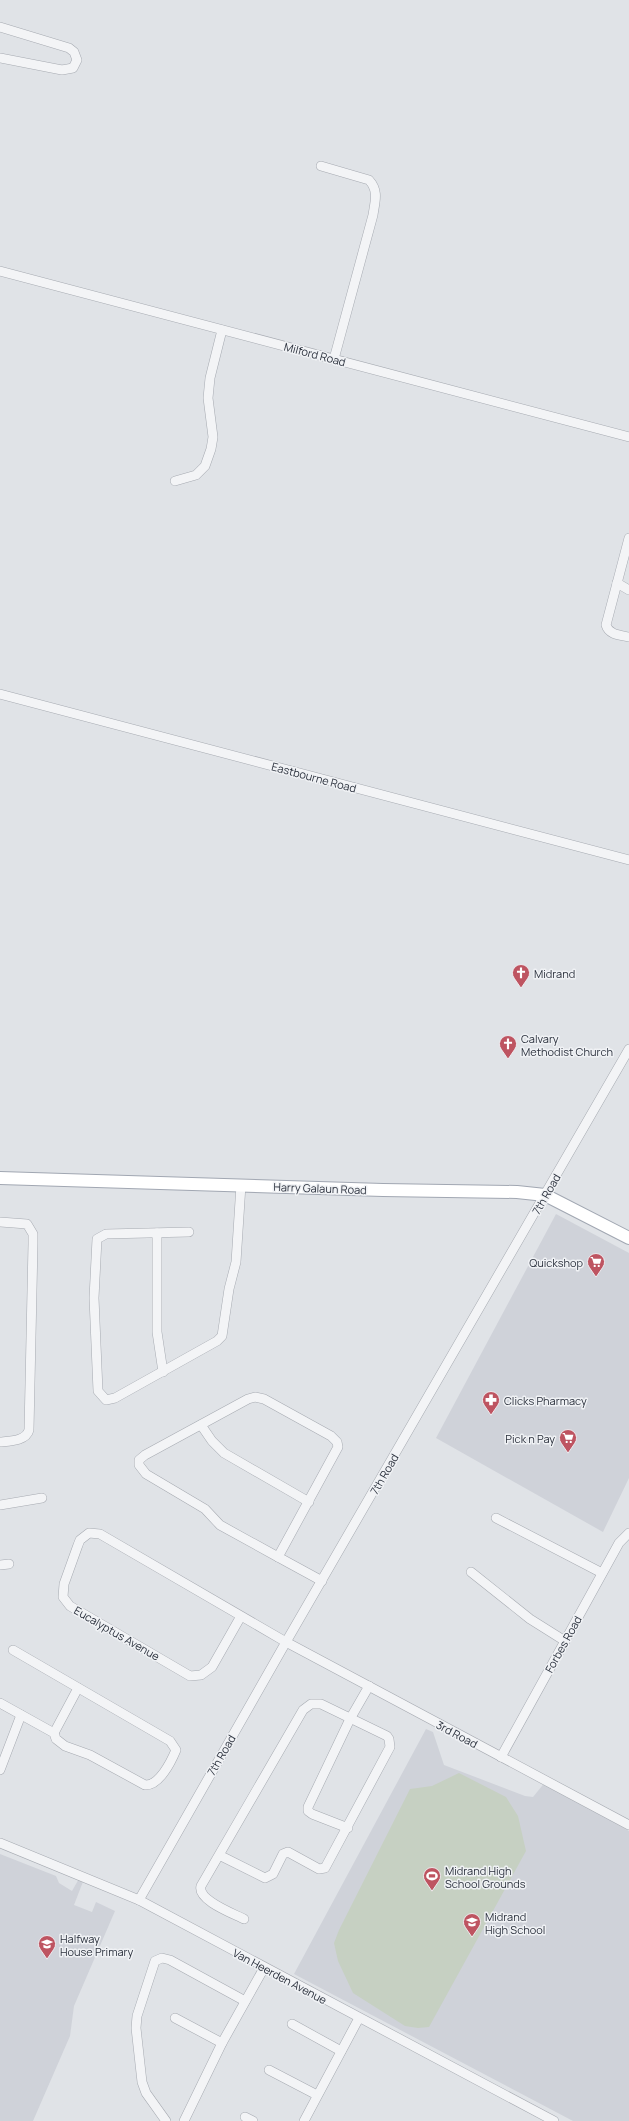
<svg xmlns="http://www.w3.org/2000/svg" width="629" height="2121" font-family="Manrope,sans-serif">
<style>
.built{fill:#cfd2d9}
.garden{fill:#c6d0c2}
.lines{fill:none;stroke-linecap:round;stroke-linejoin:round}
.minor-casing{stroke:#a6aab1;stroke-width:10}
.major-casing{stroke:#a1a7b2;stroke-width:14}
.minor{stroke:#f3f4f6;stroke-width:9}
.major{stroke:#fff;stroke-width:12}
.labels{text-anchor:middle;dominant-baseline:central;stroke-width:3;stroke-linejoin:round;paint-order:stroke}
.street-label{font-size:11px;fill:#2b313d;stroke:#f0f2f5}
.poi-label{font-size:11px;fill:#2b313d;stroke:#f0f2f5;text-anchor:start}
</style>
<rect width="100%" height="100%" fill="#e0e3e7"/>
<!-- built -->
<g class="built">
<polygon points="556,1214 629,1253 629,1478 603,1532 436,1438"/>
<polygon points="426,1729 433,1732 444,1765 525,1796 533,1797 546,1781 629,1831 629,2121 573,2121 294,1974"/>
<polygon points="0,1854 56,1876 59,1883 72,1891 80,1877 84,1879 74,1905 92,1912 96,1902 115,1911 74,2006 70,2036 33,2121 0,2121"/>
</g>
<!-- garden -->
<polygon class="garden" points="459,1773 506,1797 518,1816 526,1851 429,2027 418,2028 405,2026 353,1993 338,1961 334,1943 339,1930 410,1789 432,1786"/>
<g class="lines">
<defs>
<g id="minor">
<polyline points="0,27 69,48 74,52 77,60 73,68 62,70 0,58"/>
<path d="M321,166L369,180C379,191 375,201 373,215L334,359"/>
<polyline points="0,271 629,437"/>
<polyline points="175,481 196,475 205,466 211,449 213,437 208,398 210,378 222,330"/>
<path d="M629,538L606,625C609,635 620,635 629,637"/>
<polyline points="617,583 629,590"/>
<polyline points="0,694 629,860"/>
<path d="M0,1222L27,1224L33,1234V1244L29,1430C26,1441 10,1441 0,1442"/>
<polyline points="189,1232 106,1234 97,1239 94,1298 98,1391 106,1400 115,1398 217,1341 222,1336 229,1289 236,1262 241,1185"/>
<polyline points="157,1233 157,1332 163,1372"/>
<polygon points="255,1397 264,1399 331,1436 337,1442 338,1447 278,1557 220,1525 205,1509 146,1474 139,1465 139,1460 145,1455 248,1399"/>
<polyline points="201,1425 212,1441 224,1453 309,1502"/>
<polyline points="0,1505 42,1498"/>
<polyline points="496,1518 602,1573"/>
<polyline points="278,1557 322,1581"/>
<polyline points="0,1565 9,1564"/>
<polyline points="471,1572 530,1619 565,1641"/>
<polyline points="241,1616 212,1667 201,1675 190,1676 70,1606 63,1597 64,1584 78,1545 80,1540 89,1533 100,1534 286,1642 629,1825"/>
<path d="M0,1703L54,1733L56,1739L65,1746L90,1755L145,1785C159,1786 171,1762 176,1750L170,1741L13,1650"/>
<polyline points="54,1733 78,1688"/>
<polyline points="501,1757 619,1543 629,1533"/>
<polyline points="0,1770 21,1715"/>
<polyline points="348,1828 312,1814 308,1811 308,1807 350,1719 369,1686"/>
<polyline points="0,1843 139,1900 554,2121"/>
<path d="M219,1855L265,1878L273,1874L283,1854L288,1852L319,1869L325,1868L390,1747L389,1739L387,1736L321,1704H311L303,1710L201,1886C197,1900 232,1913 244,1919"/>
<polyline points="139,1900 286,1642 629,1049"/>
<polyline points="175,2018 222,2043"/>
<polyline points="292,2024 341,2051"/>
<polyline points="269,2070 317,2095"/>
<polyline points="245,2117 253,2121"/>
<polyline points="166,2121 146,2093 142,2082 136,2028 137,2016 155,1961 162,1958 170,1960 245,2001"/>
<polyline points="184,2121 222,2043 264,1968"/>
<polyline points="304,2121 359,2018"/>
</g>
<polyline id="major" points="0,1178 383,1190 517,1192 545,1195 629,1238"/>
</defs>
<!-- minor casing -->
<use href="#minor" class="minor-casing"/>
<!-- major casing -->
<use href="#major" class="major-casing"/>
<!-- minor -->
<use href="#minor" class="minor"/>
<!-- major -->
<use href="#major" class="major"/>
</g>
<!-- icons -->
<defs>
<symbol id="church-pin" viewBox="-11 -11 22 30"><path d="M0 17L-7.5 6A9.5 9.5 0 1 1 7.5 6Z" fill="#be5461" stroke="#f0f2f5"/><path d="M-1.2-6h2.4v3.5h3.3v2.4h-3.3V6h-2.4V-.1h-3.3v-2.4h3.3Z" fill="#fff"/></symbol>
<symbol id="supermarket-pin" viewBox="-11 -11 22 30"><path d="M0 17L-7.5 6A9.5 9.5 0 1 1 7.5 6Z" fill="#be5461" stroke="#f0f2f5"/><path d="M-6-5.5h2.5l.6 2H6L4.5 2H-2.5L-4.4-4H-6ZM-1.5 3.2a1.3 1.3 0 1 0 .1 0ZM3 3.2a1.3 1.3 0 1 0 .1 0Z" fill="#fff"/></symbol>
<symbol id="pharmacy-pin" viewBox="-11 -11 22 30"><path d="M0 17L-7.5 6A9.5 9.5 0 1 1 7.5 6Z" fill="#be5461" stroke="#f0f2f5"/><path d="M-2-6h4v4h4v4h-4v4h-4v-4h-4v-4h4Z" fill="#fff"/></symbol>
<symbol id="stadium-pin" viewBox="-11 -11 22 30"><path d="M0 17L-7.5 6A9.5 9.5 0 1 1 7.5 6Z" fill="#be5461" stroke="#f0f2f5"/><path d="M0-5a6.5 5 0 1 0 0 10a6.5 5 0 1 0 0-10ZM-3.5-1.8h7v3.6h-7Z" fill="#fff"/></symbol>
<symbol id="school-pin" viewBox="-11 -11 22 30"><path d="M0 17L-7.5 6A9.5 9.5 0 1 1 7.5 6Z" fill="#be5461" stroke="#f0f2f5"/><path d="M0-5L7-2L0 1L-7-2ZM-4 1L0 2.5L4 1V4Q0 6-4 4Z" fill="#fff"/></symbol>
</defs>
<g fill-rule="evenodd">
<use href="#church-pin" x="511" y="963" width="20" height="27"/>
<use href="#church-pin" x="498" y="1034" width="20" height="27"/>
<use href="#supermarket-pin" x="586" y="1252" width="20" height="27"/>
<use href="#pharmacy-pin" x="481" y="1390" width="20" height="27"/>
<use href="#supermarket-pin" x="558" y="1428" width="20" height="27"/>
<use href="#stadium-pin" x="422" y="1866" width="20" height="27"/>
<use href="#school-pin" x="462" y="1912" width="20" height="27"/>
<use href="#school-pin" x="37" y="1934" width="20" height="27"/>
</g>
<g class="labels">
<!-- street labels -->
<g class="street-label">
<text transform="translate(315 354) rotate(15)">Milford Road</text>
<text transform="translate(314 777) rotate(15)">Eastbourne Road</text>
<text transform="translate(320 1188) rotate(2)">Harry Galaun Road</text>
<text transform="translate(546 1194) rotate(-60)">7th Road</text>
<text transform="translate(384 1474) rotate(-60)">7th Road</text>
<text transform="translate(117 1633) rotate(30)">Eucalyptus Avenue</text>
<text transform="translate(563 1644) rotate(-61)">Forbes Road</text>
<text transform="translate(457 1734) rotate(28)">3rd Road</text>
<text transform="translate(221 1755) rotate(-60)">7th Road</text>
<text transform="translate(280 1976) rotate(28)">Van Heerden Avenue</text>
</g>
<!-- poi labels -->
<g class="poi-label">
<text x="534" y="973">Midrand</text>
<text x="521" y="1038">Calvary<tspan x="521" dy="13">Methodist Church</tspan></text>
<text x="583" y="1262" text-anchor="end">Quickshop</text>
<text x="504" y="1400">Clicks Pharmacy</text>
<text x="555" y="1438" text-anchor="end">Pick n Pay</text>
<text x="445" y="1870">Midrand High<tspan x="445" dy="13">School Grounds</tspan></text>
<text x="485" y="1916">Midrand<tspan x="485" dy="13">High School</tspan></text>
<text x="60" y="1938">Halfway<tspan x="60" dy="13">House Primary</tspan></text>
</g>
</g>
</svg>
